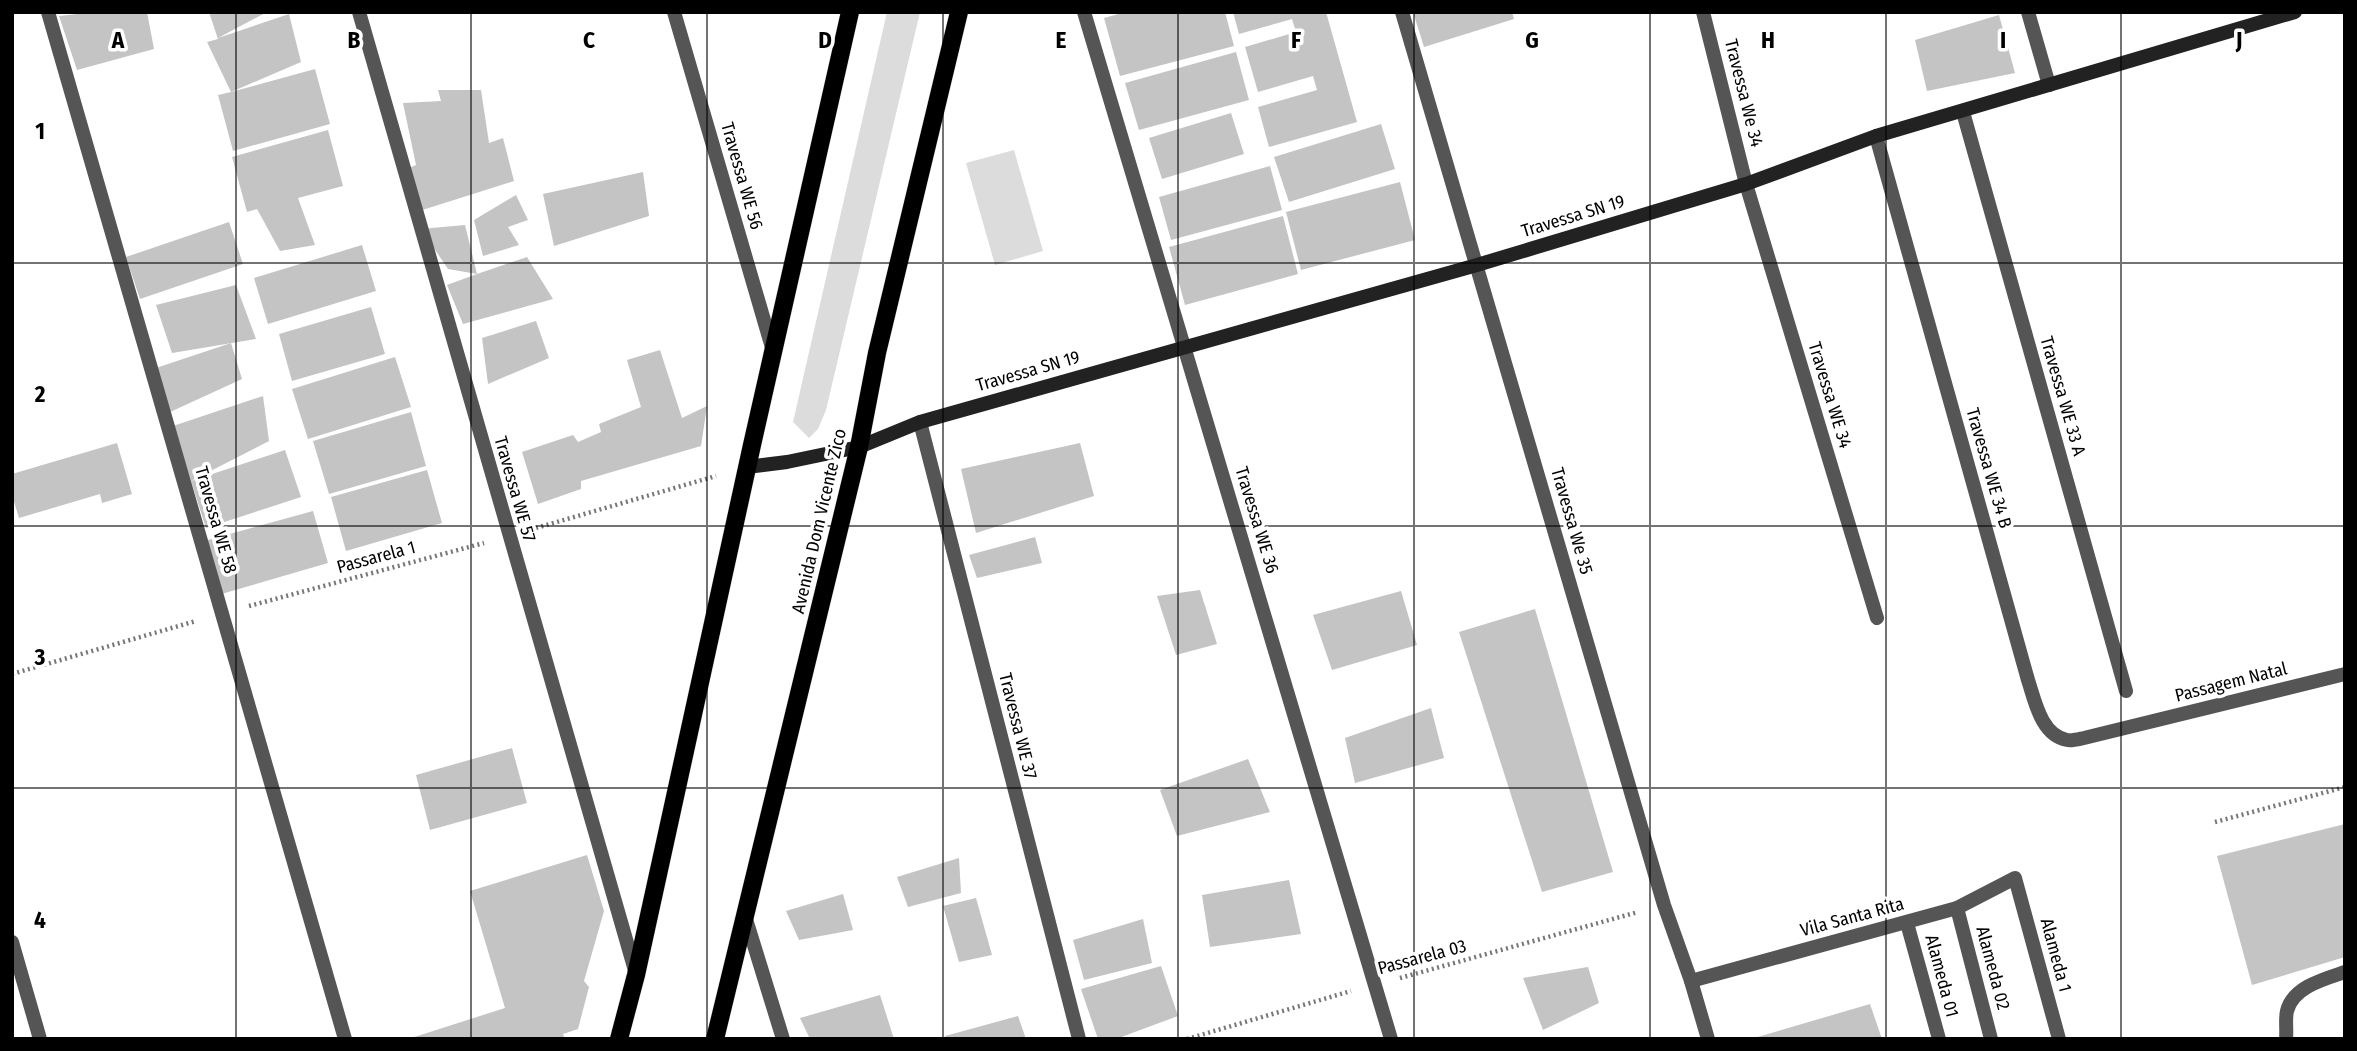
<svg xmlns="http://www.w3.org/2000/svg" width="2357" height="1051" font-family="'Fira Sans Condensed',sans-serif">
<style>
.green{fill:#dcdcdc}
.building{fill:#c4c4c4}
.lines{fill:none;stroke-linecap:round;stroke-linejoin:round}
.primary-casing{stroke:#dbdbdb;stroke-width:19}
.path{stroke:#777;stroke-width:4.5;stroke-dasharray:2 3.5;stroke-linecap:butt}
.lane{stroke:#555;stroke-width:14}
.street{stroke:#555;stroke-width:14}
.secondary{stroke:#222;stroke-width:14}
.primary{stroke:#000;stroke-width:18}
.grid{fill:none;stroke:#000;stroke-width:2;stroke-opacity:0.55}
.labels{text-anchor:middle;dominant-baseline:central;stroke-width:7;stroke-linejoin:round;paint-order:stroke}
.street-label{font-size:18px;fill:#000;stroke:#fff}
.grid-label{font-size:23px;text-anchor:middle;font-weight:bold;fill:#000;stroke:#fff;stroke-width:7;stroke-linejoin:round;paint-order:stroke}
</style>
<rect width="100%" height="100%" fill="#fff"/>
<!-- green -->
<g class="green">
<polygon points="887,12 920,12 826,410 818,429 809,438 793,422"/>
<polygon points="1014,150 1043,251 995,265 966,163"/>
</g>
<!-- building -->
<g class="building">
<polygon points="96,12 147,12 154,49 77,70 59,16"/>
<polygon points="209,12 267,12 218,38 289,14 301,62 231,92 315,69 330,124 233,151 218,95 231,92 207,42 218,39"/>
<polygon points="1126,12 1225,12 1234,46 1120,76 1104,18"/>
<polygon points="1233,12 1326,12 1357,122 1269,147 1258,107 1317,90 1313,76 1258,92 1245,47 1296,32 1292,19 1239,34"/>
<polygon points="1413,12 1512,12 1514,19 1424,47"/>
<polygon points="1999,15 2015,73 1927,91 1915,40"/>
<polygon points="1236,52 1249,100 1139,130 1125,83"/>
<polygon points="438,90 481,90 489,143 503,138 514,181 416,212 404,170 416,165 403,103 441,101"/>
<polygon points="1231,113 1244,154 1162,179 1149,138"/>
<polygon points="1381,124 1395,169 1289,202 1274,157"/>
<polygon points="328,130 343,186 298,198 315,245 280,251 257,209 247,212 232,157"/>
<polygon points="1270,166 1282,210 1171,240 1159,197"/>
<polygon points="643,172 649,216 554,246 543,194"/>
<polygon points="1400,182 1415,240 1301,270 1286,212"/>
<polygon points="516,195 528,220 508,227 519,245 483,256 474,220"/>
<polygon points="1283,216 1298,274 1185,305 1169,247"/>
<polygon points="229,222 243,264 140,299 126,257"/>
<polygon points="465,225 477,274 527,257 553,299 463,324 447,285 477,274 448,269 421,229"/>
<polygon points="362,245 376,291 268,324 254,278"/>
<polygon points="236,285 256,339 172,353 156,305"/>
<polygon points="371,307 385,354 292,381 279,334"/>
<polygon points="536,321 549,358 488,384 482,338"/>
<polygon points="231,343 242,379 168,413 156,368"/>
<polygon points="660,350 682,418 707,406 701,446 581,481 581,489 538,504 522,452 573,435 578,442 601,432 599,424 641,407 627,360"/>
<polygon points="395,357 411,407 308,439 292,389"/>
<polygon points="263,396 269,441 191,481 285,450 301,497 206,528 191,481 173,426"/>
<polygon points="411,412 426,466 329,494 313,441"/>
<polygon points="117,443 132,494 102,503 100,494 19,518 12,495 12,474"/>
<polygon points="1080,443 1094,496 976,533 961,469"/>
<polygon points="427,470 442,523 346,551 331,497"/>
<polygon points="313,511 328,563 218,595 204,541"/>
<polygon points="1035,537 1042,563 977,578 969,555"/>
<polygon points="1200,590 1217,644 1176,655 1157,596"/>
<polygon points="1401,591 1417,645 1332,670 1313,615"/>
<polygon points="1535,609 1613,872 1542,892 1459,632"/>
<polygon points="1431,708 1444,758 1355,783 1345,738"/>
<polygon points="512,748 527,803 430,830 416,775"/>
<polygon points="1248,759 1270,812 1177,836 1160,790"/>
<polygon points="2345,824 2345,957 2252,985 2217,856"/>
<polygon points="587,855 604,911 584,981 589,987 578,1029 563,1034 565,1039 408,1039 505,1008 470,891"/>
<polygon points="959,858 961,893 908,907 897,877"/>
<polygon points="1289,880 1301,934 1210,947 1202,895"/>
<polygon points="843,894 853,930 799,940 786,911"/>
<polygon points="976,898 992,955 959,962 943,906"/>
<polygon points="1143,919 1152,963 1084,980 1073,940"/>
<polygon points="1161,966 1178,1016 1116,1039 1098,1039 1081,989"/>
<polygon points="1588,967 1599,1003 1543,1030 1523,978"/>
<polygon points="880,995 894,1039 810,1039 800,1018"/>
<polygon points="1870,1004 1882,1039 1754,1039 1754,1038"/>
<polygon points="1018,1016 1026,1039 946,1039 945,1036"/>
</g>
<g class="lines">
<defs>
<g id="primary">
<polyline points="619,1039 636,975 752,445 850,12"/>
<polyline points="715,1039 859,447 877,353 959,12"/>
</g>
</defs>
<!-- primary casing -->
<use href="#primary" class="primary-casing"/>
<!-- path -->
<g class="path">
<polyline points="536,528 716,476"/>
<polyline points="249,606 484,543"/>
<polyline points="12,674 196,621"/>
<polyline points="2215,822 2345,787"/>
<polyline points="1400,978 1638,912"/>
<polyline points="1187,1039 1351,991"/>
</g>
<!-- lane -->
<g class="lane">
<polyline points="1957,908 1991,1039"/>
<polyline points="1907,923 1939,1039"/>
<polyline points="1691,981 1957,908 2015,878 2059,1039"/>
<path d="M2286,1039C2287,1030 2285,1019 2287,1011C2293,987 2324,979 2345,972"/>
</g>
<!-- street -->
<g class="street">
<polyline points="48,12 345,1039"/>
<polyline points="359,12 636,974"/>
<polyline points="674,12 773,351"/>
<polyline points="1084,12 1391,1039"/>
<polyline points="1402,12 1664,905 1691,981 1708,1039"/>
<polyline points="1703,12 1746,184 1877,618"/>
<polyline points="2028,12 2049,85"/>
<polyline points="1963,112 2126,691"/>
<path d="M1876,136L2028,680C2035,701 2041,735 2067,740C2072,741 2079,739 2084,738L2345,674"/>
<polyline points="920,422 1079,1039"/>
<polyline points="745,916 783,1039"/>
<polyline points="12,942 40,1039"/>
</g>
<!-- secondary -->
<polyline class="secondary" points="747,467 787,462 859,447 920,422 1477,265 1746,184 1876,136 2295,12"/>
<!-- primary -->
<use href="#primary" class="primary"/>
</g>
<!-- grid -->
<path class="grid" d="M236,12V1039M471,12V1039M707,12V1039M943,12V1039M1178,12V1039M1414,12V1039M1650,12V1039M1886,12V1039M2121,12V1039M12,263H2345M12,526H2345M12,788H2345"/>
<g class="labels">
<!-- street labels -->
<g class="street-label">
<text transform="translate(1744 93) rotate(76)">Travessa We 34</text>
<text transform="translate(742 176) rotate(74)">Travessa WE 56</text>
<text transform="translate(1573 216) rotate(-17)">Travessa SN 19</text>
<text transform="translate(1028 371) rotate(-16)">Travessa SN 19</text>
<text transform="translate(1830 395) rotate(73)">Travessa WE 34</text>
<text transform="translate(2063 396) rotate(74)">Travessa WE 33 A</text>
<text transform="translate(1989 468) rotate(74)">Travessa WE 34 B</text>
<text transform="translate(515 489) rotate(74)">Travessa WE 57</text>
<text transform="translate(216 520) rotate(74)">Travessa WE 58</text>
<text transform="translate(1257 520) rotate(73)">Travessa WE 36</text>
<text transform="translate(819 521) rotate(-77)">Avenida Dom Vicente Zico</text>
<text transform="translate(1572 521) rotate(74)">Travessa We 35</text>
<text transform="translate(376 557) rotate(-15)">Passarela 1</text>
<text transform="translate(2231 682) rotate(-14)">Passagem Natal</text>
<text transform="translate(1018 726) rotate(76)">Travessa WE 37</text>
<text transform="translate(1852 917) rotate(-15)">Vila Santa Rita</text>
<text transform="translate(2056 955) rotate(75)">Alameda 1</text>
<text transform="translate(1422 957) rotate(-15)">Passarela 03</text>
<text transform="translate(1993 968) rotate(75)">Alameda 02</text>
<text transform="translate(1942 976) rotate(75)">Alameda 01</text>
</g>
</g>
<g class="grid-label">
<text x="118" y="48">A</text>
<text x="354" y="48">B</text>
<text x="589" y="48">C</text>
<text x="825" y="48">D</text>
<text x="1061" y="48">E</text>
<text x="1296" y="48">F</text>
<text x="1532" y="48">G</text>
<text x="1768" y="48">H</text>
<text x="2003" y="48">I</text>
<text x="2239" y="48">J</text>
<text x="40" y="139">1</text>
<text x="40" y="402">2</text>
<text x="40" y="665">3</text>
<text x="40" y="928">4</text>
</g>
<!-- border -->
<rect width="2357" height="1051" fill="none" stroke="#000000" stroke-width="28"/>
</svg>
